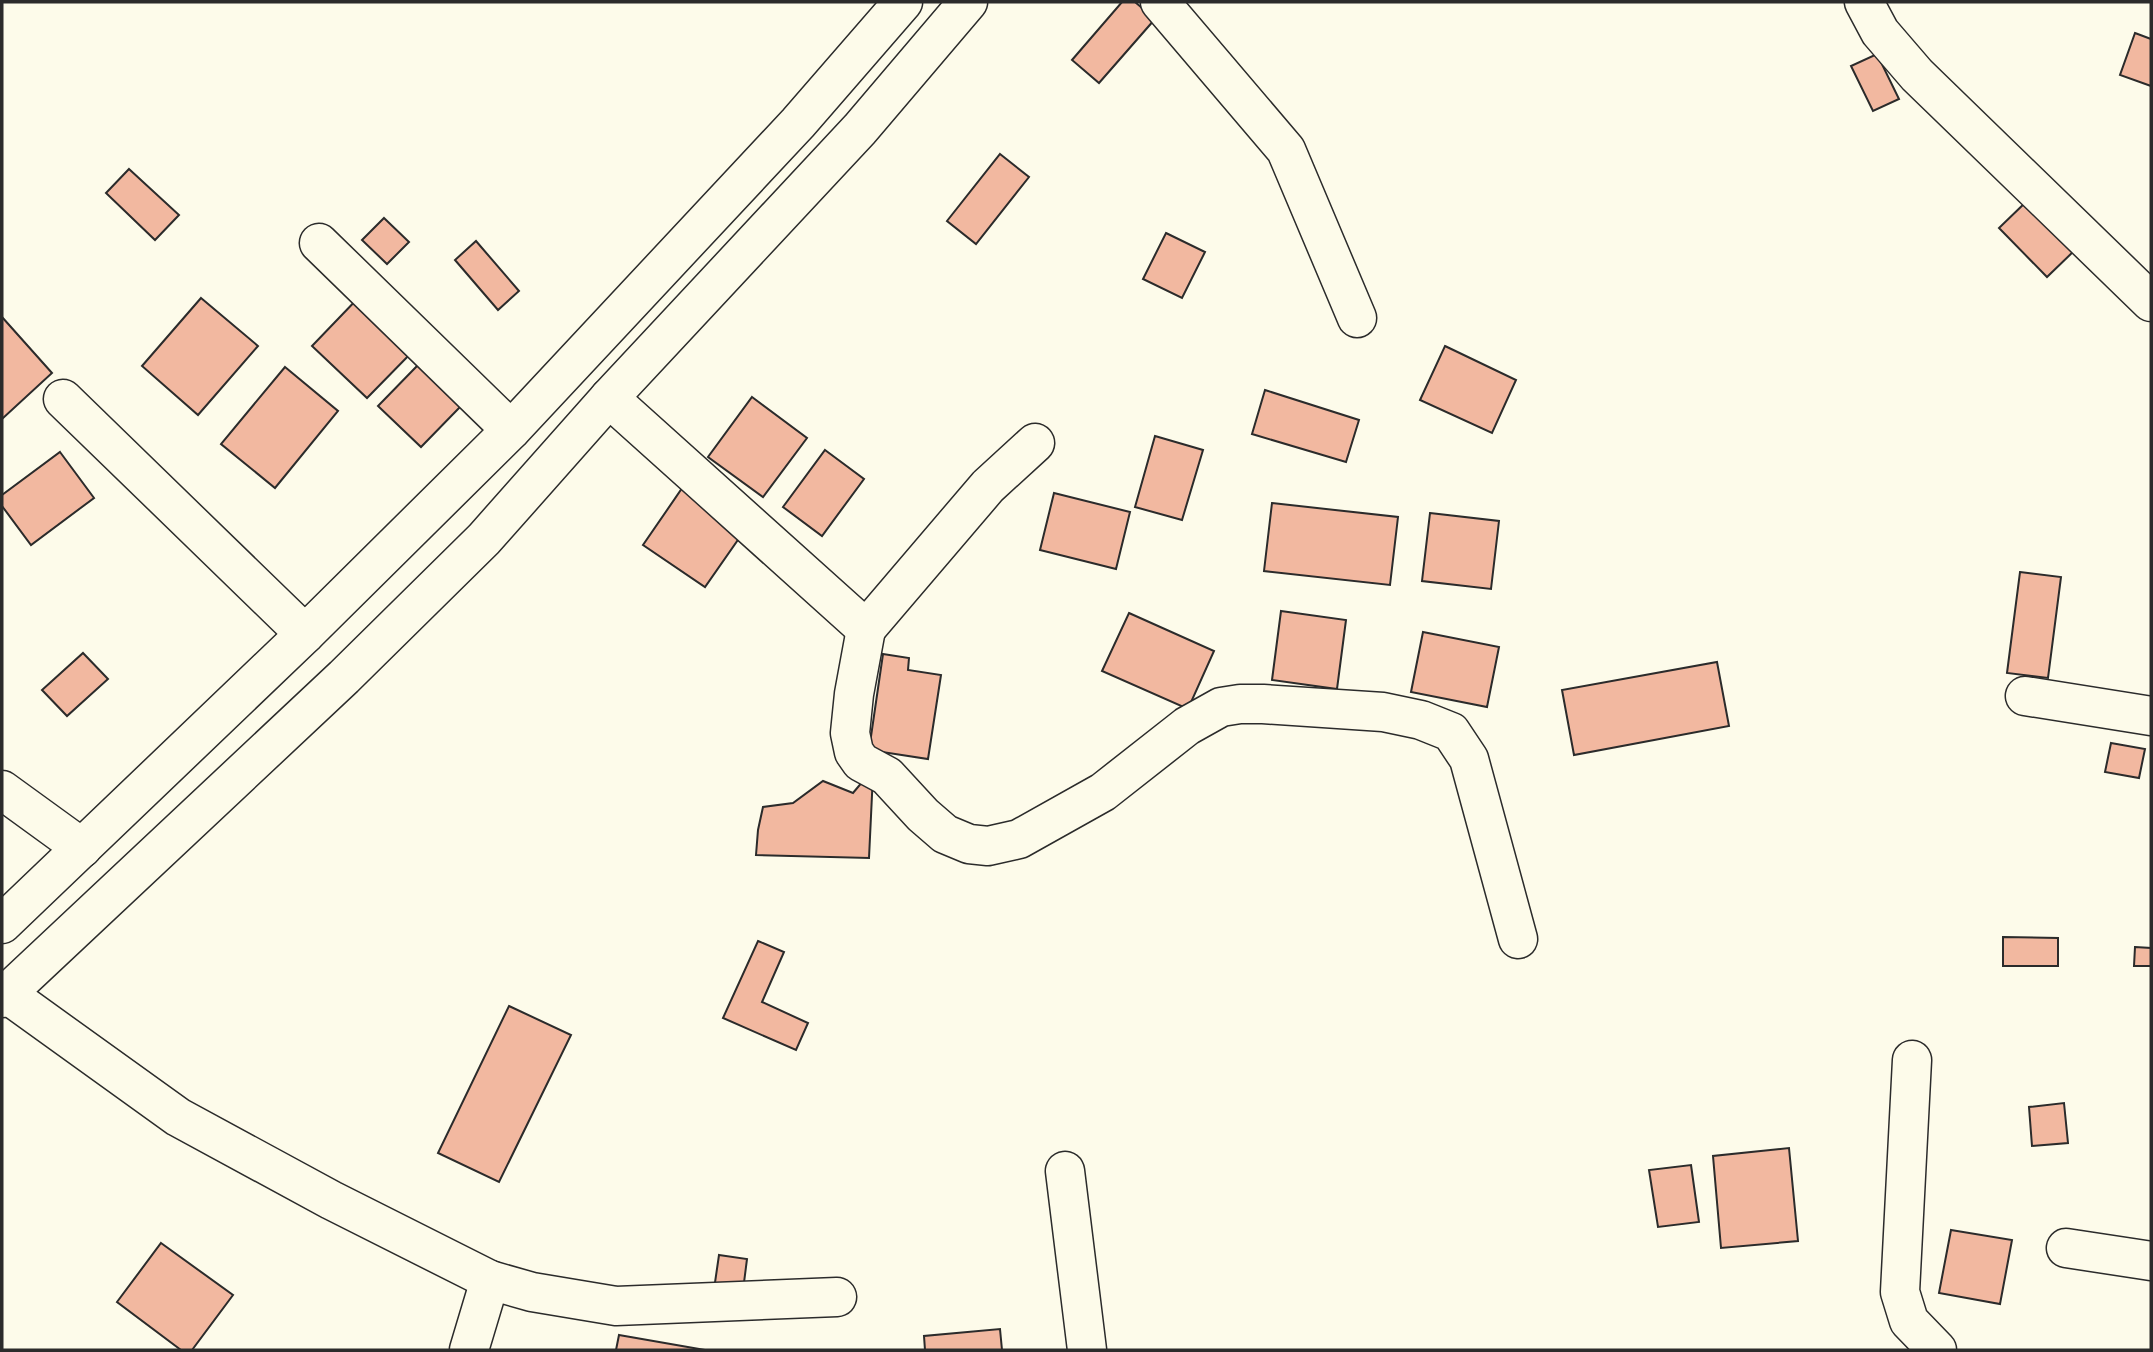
<svg xmlns="http://www.w3.org/2000/svg" width="2153" height="1352" font-family="Roboto,sans-serif">
<style>
.building{fill:#f2b8a0;stroke:#2b2b2b;stroke-width:2}
.lines{fill:none;stroke-linecap:round;stroke-linejoin:round}
.minor-casing{stroke:#2b2b2b;stroke-width:41}
.major-casing{stroke:#2b2b2b;stroke-width:41}
.minor{stroke:#fdfbea;stroke-width:38}
.major{stroke:#fdfbea;stroke-width:38}
</style>
<rect width="100%" height="100%" fill="#fdfbea"/>
<!-- building -->
<g class="building">
<polygon points="1122,2 1135,2 1155,19 1099,83 1072,60"/>
<polygon points="2135,33 2151,39 2151,86 2120,75"/>
<polygon points="1877,54 1899,99 1873,111 1851,66"/>
<polygon points="1000,154 1029,177 976,244 947,221"/>
<polygon points="129,169 179,215 155,240 106,193"/>
<polygon points="2028,200 2076,249 2047,277 1999,228"/>
<polygon points="384,218 409,242 387,264 362,240"/>
<polygon points="1166,233 1205,252 1182,298 1143,279"/>
<polygon points="476,241 519,291 498,310 455,260"/>
<polygon points="362,294 417,347 367,398 312,346"/>
<polygon points="201,298 258,346 198,415 142,366"/>
<polygon points="2,317 52,373 2,419"/>
<polygon points="1445,346 1516,380 1492,433 1420,400"/>
<polygon points="418,365 461,406 421,447 378,406"/>
<polygon points="285,367 338,411 275,488 221,444"/>
<polygon points="1265,390 1359,420 1346,462 1252,434"/>
<polygon points="752,397 807,438 763,497 708,457"/>
<polygon points="1155,436 1203,450 1182,520 1135,507"/>
<polygon points="825,450 864,479 822,536 783,507"/>
<polygon points="60,452 94,498 31,545 2,506 2,495"/>
<polygon points="687,481 749,524 705,587 643,545"/>
<polygon points="1054,493 1130,512 1116,569 1040,550"/>
<polygon points="1272,503 1398,517 1390,585 1264,571"/>
<polygon points="1430,513 1499,521 1491,589 1422,581"/>
<polygon points="2020,572 2061,577 2048,678 2007,673"/>
<polygon points="1281,611 1346,620 1337,689 1272,680"/>
<polygon points="1129,613 1214,651 1188,709 1102,671"/>
<polygon points="1423,632 1499,647 1487,707 1411,692"/>
<polygon points="83,653 108,679 67,716 42,690"/>
<polygon points="883,654 909,658 908,670 941,675 928,759 869,750"/>
<polygon points="1717,662 1729,726 1574,755 1562,690"/>
<polygon points="2111,743 2145,749 2139,778 2105,772"/>
<polygon points="873,774 869,858 756,855 758,830 763,807 793,803 823,781 853,793 863,781"/>
<polygon points="2003,937 2058,938 2058,966 2003,966"/>
<polygon points="758,941 784,952 762,1002 808,1023 796,1050 723,1018"/>
<polygon points="2135,947 2151,948 2151,966 2134,966"/>
<polygon points="509,1006 571,1035 499,1182 438,1153"/>
<polygon points="2064,1103 2068,1143 2032,1146 2029,1107"/>
<polygon points="1789,1148 1798,1241 1721,1248 1713,1156"/>
<polygon points="1691,1165 1699,1222 1658,1227 1649,1170"/>
<polygon points="1951,1230 2012,1240 2000,1304 1939,1293"/>
<polygon points="161,1243 233,1295 192,1350 181,1350 117,1302"/>
<polygon points="719,1255 747,1259 740,1314 711,1310"/>
<polygon points="1000,1329 1002,1350 925,1350 924,1336"/>
<polygon points="619,1335 705,1350 616,1350"/>
</g>
<g class="lines">
<defs>
<g id="minor">
<polyline points="1160,2 1286,150 1357,318"/>
<polyline points="1864,2 1880,32 1917,75 2151,302"/>
<polyline points="319,243 511,430"/>
<polyline points="609,398 866,629 988,486 1035,443"/>
<polyline points="63,399 305,634"/>
<polyline points="866,629 854,694 850,733 854,752 861,762 887,776 923,815 945,834 969,844 988,846 1019,839 1103,792 1187,726 1221,707 1240,704 1263,704 1383,712 1421,720 1451,732 1469,759 1518,939"/>
<polyline points="2025,696 2151,716"/>
<polyline points="2,790 82,848"/>
<polyline points="7,994 178,1117 331,1200 490,1280 532,1292 616,1306 837,1297"/>
<polyline points="1912,1060 1900,1292 1909,1321 1937,1350"/>
<polyline points="1065,1171 1087,1350"/>
<polyline points="2066,1248 2151,1261"/>
<polyline points="469,1350 490,1280"/>
</g>
<g id="major">
<polyline points="2,924 305,634 511,430 798,123 903,2"/>
<polyline points="2,998 344,677 484,539 609,398 860,129 968,2"/>
</g>
</defs>
<!-- minor casing -->
<use href="#minor" class="minor-casing"/>
<!-- major casing -->
<use href="#major" class="major-casing"/>
<!-- minor -->
<use href="#minor" class="minor"/>
<!-- major -->
<use href="#major" class="major"/>
</g>
<!-- border -->
<rect width="2153" height="1352" fill="none" stroke="#2b2b2b" stroke-width="7"/>
</svg>
